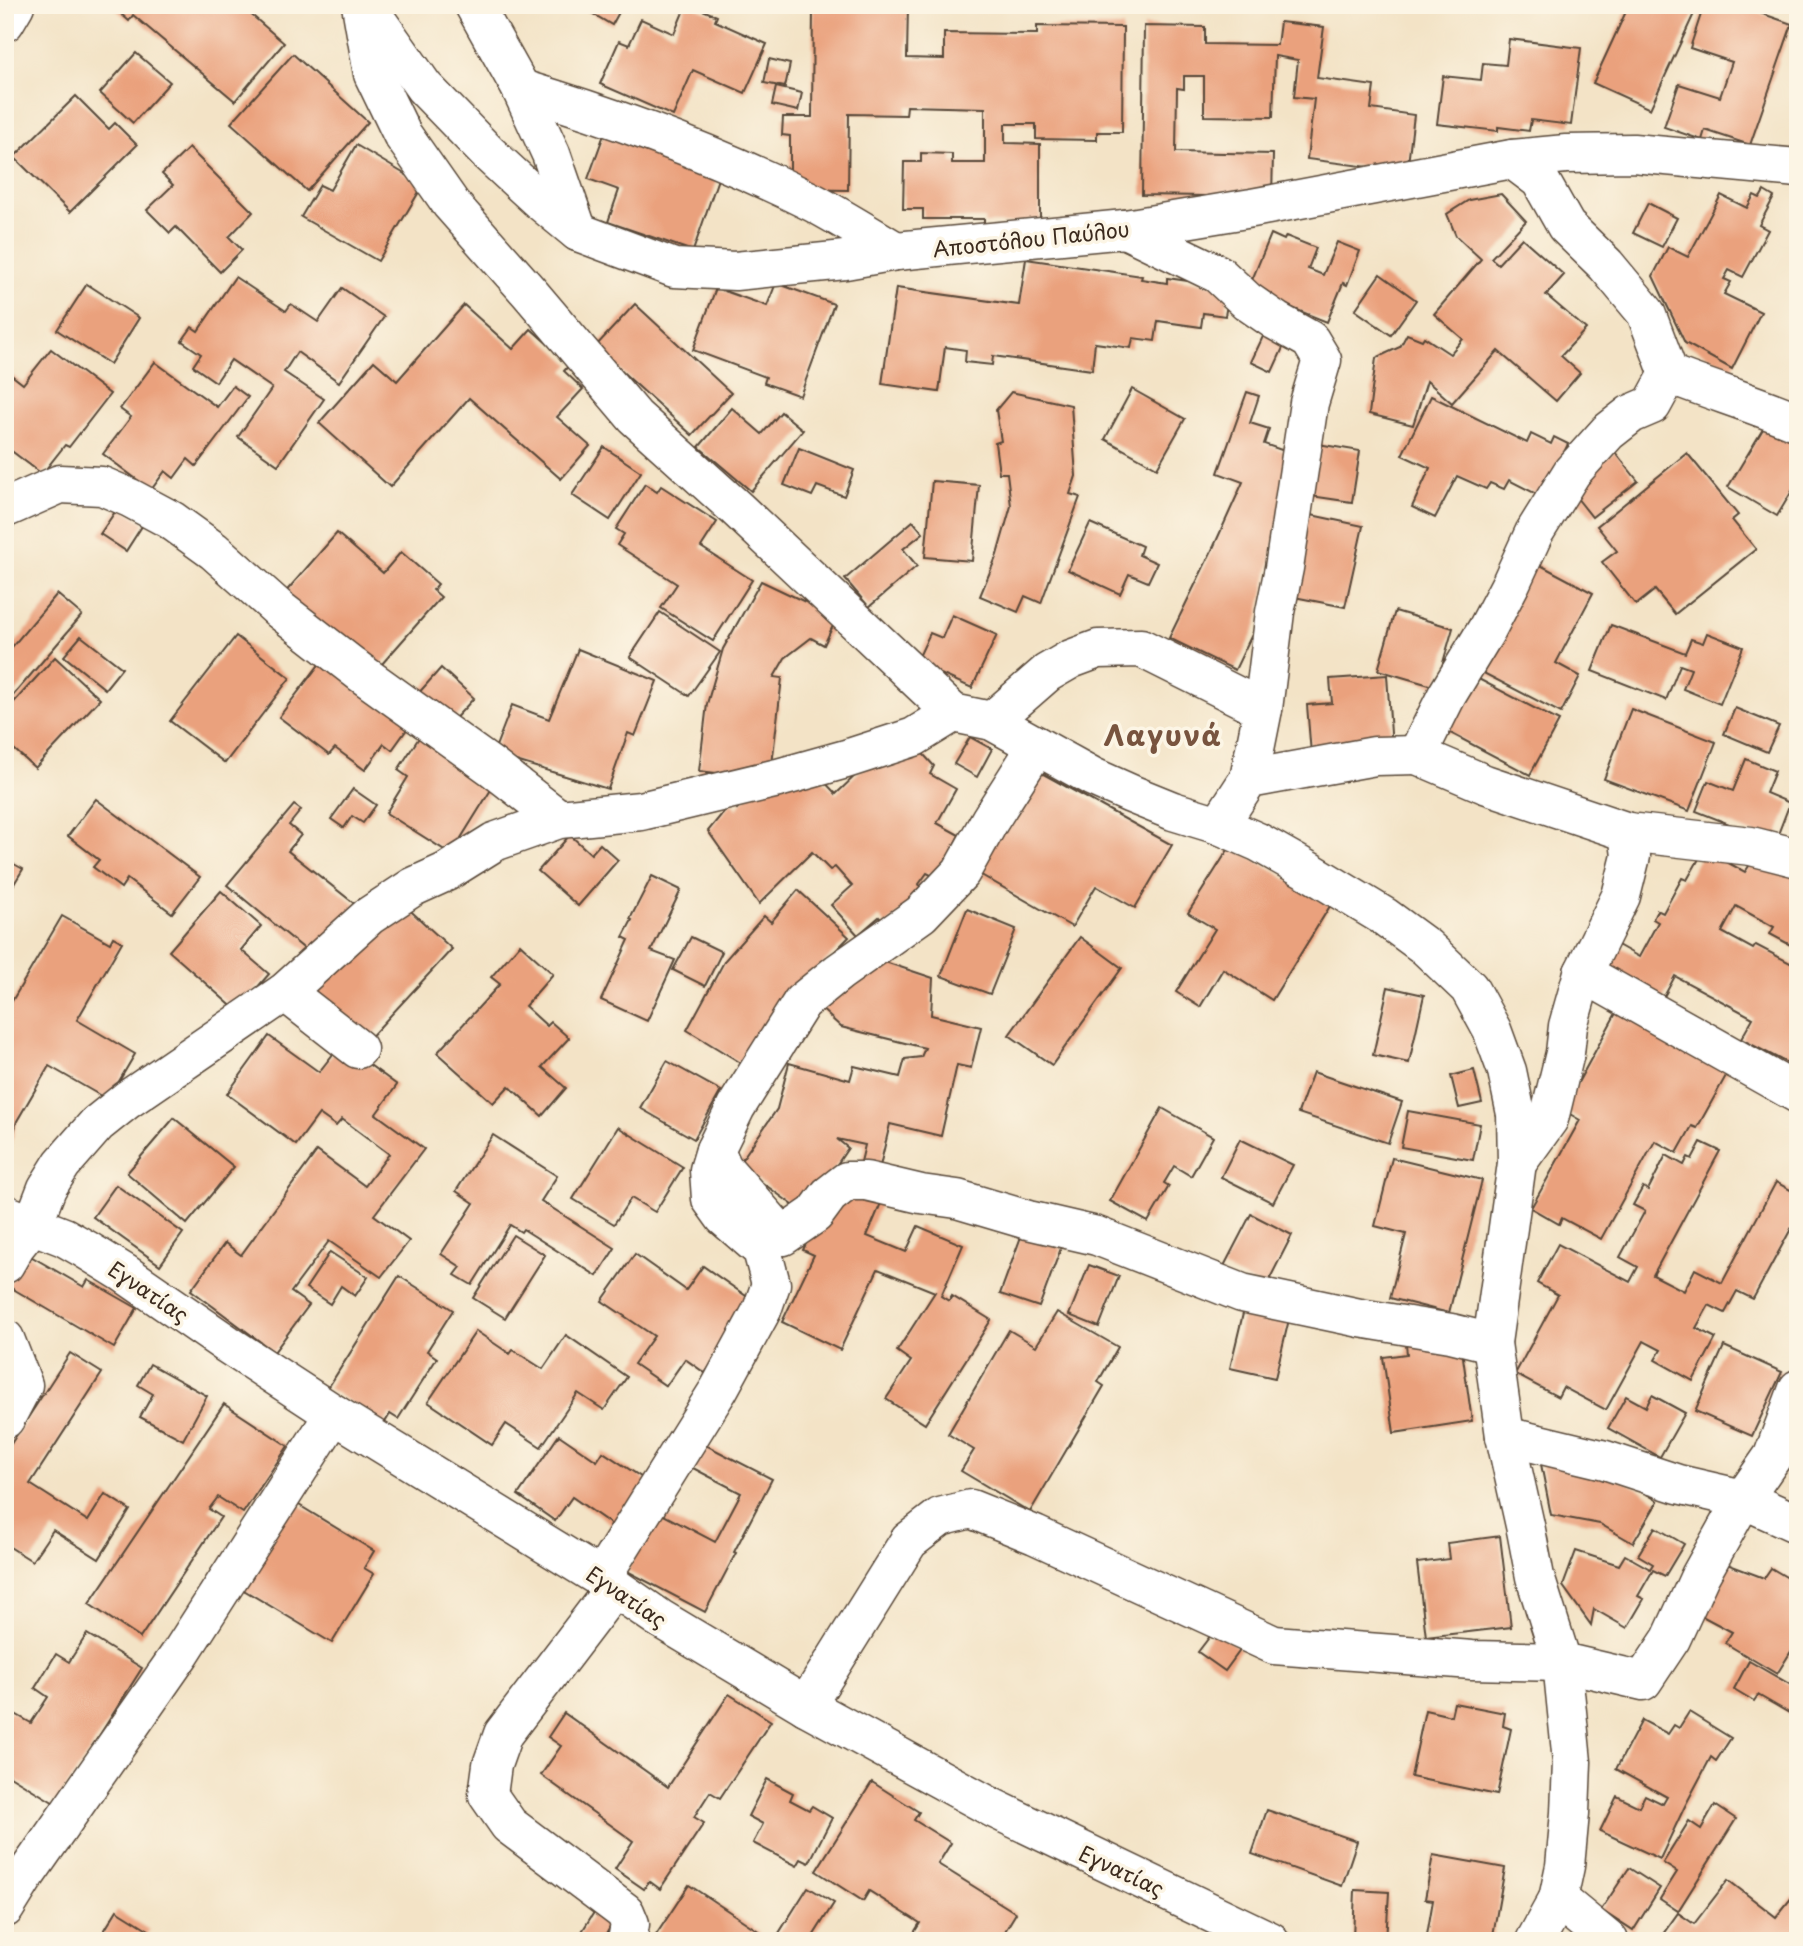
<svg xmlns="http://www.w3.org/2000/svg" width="1803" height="1946" font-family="'Playpen Sans',sans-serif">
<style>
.building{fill:#eaa17d}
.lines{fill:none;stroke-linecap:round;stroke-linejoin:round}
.street-casing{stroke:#574637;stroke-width:41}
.secondary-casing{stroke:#574637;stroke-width:41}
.street{stroke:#fff;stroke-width:38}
.secondary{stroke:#fff;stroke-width:38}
.labels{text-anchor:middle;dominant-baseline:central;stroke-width:7;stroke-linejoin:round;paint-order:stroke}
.street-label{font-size:21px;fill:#3b2a1e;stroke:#fcf5e5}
.district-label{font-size:28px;font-weight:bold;letter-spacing:2px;fill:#78543f;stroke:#fcf5e5}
</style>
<rect width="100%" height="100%" fill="#fcf5e5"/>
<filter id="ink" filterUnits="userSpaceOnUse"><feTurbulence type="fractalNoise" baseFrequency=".0143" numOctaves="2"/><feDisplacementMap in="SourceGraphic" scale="14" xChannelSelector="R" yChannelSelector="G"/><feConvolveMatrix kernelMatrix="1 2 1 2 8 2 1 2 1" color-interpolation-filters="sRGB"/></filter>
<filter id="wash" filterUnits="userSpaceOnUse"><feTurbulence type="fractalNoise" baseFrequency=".00686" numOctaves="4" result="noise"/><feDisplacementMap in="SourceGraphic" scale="28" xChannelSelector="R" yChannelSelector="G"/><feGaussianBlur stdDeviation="1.57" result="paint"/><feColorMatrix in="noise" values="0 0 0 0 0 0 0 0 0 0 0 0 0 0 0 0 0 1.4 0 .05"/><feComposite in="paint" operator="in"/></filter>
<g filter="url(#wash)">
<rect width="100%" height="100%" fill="#f3e3c6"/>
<g id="blocks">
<!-- building -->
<g class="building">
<polygon points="111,5 240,5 284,43 235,101 133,15 129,21"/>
<polygon points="578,5 623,5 612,25"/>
<polygon points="686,5 691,5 717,16 715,21 767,44 745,93 693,70 673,116 600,84 619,41 629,45 641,19 674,34"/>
<polygon points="813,5 908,5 907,58 944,59 944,33 1037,34 1037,26 1123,27 1122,132 1097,132 1097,140 1036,139 1036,124 1005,124 1005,143 1040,144 1040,224 984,223 984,219 923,219 923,209 903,209 904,162 921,162 921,153 952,154 952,163 985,163 985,108 907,106 906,115 849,114 848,190 790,189 790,136 782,135 783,117 812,117"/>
<polygon points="1629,5 1698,5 1650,109 1593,83"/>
<polygon points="1704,5 1737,5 1792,24 1750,145 1705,130 1702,140 1664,127 1679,84 1720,97 1732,62 1690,48"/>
<polygon points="1280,22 1324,27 1317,78 1374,86 1371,109 1414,115 1407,172 1307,159 1314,99 1294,97 1298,60 1275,56 1273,117 1204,116 1204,76 1184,76 1184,89 1177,88 1176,152 1273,154 1272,197 1142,195 1144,26 1205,27 1205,44 1277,45"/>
<polygon points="1509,39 1581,48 1571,125 1531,120 1529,131 1498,127 1498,131 1437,124 1443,76 1481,80 1483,63 1506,65"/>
<polygon points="136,53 170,82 133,123 100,93"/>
<polygon points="293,54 368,122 307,191 231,123"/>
<polygon points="769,59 790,64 785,87 764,83"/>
<polygon points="776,87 802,93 798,111 772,105"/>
<polygon points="76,96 109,129 115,123 137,145 70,212 14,157"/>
<polygon points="606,129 721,170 693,251 608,222 619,190 588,179"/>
<polygon points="356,145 423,185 378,261 301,217 320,185 330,190"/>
<polygon points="189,148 253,212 229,237 242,250 220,272 176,227 170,233 147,210 173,185 162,174"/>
<polygon points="1764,191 1774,197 1759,225 1768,230 1743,277 1729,270 1724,279 1731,282 1724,294 1761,312 1732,369 1685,343 1653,276 1668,247 1688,257 1721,195 1747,208 1754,195 1760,198"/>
<polygon points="1501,194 1526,221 1491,258 1498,264 1522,238 1564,275 1546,295 1586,329 1561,356 1580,373 1556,401 1498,351 1452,403 1427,381 1413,425 1369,414 1376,358 1400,347 1407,334 1422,340 1424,337 1450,354 1463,339 1434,314 1481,259 1456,236 1447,214 1469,200"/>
<polygon points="1648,203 1677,218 1662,247 1633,233"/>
<polygon points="1271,234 1284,240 1286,236 1316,248 1308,269 1323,275 1337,242 1360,251 1347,285 1343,283 1327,322 1280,303 1245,297"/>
<polygon points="1026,259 1142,276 1141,279 1167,283 1167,278 1230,287 1225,316 1203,313 1201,327 1158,321 1155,341 1133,338 1131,348 1095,343 1092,370 993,356 992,365 965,362 966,350 945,347 939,392 882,384 896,288 1019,305"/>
<polygon points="1380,274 1416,300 1391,335 1355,310"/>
<polygon points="235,277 286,311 291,304 318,322 342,288 384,317 339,382 297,352 284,372 324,399 278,465 238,437 272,388 231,360 216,382 193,366 201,354 182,341 192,327 198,331"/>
<polygon points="776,283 834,304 800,396 764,383 766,377 693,350 716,288 767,306"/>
<polygon points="87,284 139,318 110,364 57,330"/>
<polygon points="635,304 731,393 692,435 595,347"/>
<polygon points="464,305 513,349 531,329 570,364 564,371 583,389 557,417 590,446 561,479 469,398 390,487 319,423 374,361 397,381"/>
<polygon points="1266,330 1287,339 1272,372 1251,362"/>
<polygon points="51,349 110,394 69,447 65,445 42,474 5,446 5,370 23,384"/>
<polygon points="155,362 217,407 233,386 248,397 196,466 188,459 174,478 165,471 151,490 103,454 131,417 120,409"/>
<polygon points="1132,389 1185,419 1157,468 1105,439"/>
<polygon points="1011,392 1071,405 1076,476 1070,494 1080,497 1041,603 1025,596 1018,612 980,596 997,555 1011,506 1007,473 999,473 995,443 1001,441 996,410"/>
<polygon points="1247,392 1259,396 1250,423 1269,429 1264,444 1293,454 1257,624 1235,670 1169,638 1214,546 1243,482 1218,473"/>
<polygon points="1431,396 1527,443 1531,434 1551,444 1554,437 1568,444 1542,497 1509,480 1504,489 1490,483 1486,489 1457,476 1435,518 1412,507 1430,468 1402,455"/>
<polygon points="732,408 762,434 781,412 803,430 751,491 699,447"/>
<polygon points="1769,419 1798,436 1798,481 1777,516 1728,487"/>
<polygon points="1312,443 1360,451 1352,502 1304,495"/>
<polygon points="604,447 641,472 610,520 572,495"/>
<polygon points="799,448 854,470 844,496 817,486 812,496 784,485"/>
<polygon points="1615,452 1638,481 1592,517 1569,488"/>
<polygon points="1687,453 1738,515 1732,520 1756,549 1675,614 1655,590 1636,605 1602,562 1617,551 1597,526"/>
<polygon points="932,481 979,485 972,561 925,557"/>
<polygon points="645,484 657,492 661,486 717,522 701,547 752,580 713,641 661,608 677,584 617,545 624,534 616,529"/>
<polygon points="119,506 144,523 126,551 100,534"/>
<polygon points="1302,513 1363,526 1345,607 1284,595"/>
<polygon points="913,521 923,533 903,549 917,566 869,607 845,579"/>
<polygon points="1090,523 1142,546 1139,555 1157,563 1148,582 1129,574 1120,594 1068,570"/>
<polygon points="337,533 383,573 401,552 438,584 433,590 441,597 374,673 283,595"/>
<polygon points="1529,559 1593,593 1556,663 1580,676 1561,713 1472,667"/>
<polygon points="761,581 837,617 824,645 811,638 785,658 774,677 782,678 771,773 742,776 699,771 707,704 723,649"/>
<polygon points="57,594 82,615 5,705 5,655"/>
<polygon points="1395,611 1453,628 1436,687 1378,670"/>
<polygon points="660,612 720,652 689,696 630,657"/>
<polygon points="952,615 997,635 972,688 916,663 930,633 942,638"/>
<polygon points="1611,625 1685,653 1691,639 1703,643 1707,633 1743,647 1720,704 1683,689 1691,669 1680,665 1666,700 1592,671"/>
<polygon points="81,636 122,668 105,689 64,656"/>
<polygon points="236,636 290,678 225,763 170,721"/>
<polygon points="578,649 657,681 635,736 628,733 608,789 493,754 512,705 549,719"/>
<polygon points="328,653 415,718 392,750 384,744 365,770 335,748 329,755 279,717"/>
<polygon points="55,657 100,699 35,768 5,741 5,712"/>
<polygon points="441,668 474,698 449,725 416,696"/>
<polygon points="1467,673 1559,721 1530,775 1439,727"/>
<polygon points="1387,675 1392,748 1311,754 1307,705 1332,703 1330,679"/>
<polygon points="1735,708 1779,726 1767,752 1724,734"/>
<polygon points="1631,709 1716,742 1689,811 1604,779"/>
<polygon points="422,733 497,780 451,854 386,813 408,777 398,770"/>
<polygon points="970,737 992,749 977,777 954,764"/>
<polygon points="915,745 934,766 930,774 956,789 937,823 959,835 937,878 927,873 919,884 923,893 886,925 879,917 858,935 831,905 852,886 835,867 830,870 812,852 759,904 708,831 731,803 737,809 753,789 820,777 836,794 861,770"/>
<polygon points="1746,759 1775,771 1766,793 1790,803 1775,842 1696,811 1708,781 1733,791"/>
<polygon points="1027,765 1172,845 1135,908 1096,886 1072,927 969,868"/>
<polygon points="353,789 376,805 363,823 352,816 344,828 331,819"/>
<polygon points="96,799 200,877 172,913 127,879 121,888 93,867 99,860 68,836"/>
<polygon points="294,805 301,810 289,825 301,835 288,851 356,905 313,956 227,885"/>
<polygon points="570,835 591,854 600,844 618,860 578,906 538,871"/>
<polygon points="1231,845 1330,906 1272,1000 1223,969 1200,1007 1176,992 1215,929 1188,913"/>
<polygon points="1704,850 1745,872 1757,854 1798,866 1798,949 1770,934 1774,927 1736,906 1722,932 1753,949 1756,945 1798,967 1798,1052 1791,1065 1741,1039 1753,1018 1675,976 1659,1006 1600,974 1616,944 1639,957 1658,922 1653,919 1657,910 1663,913 1682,878 1687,880"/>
<polygon points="5,859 23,869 5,899"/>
<polygon points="652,876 681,890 651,951 675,960 647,1021 601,1000 629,940 623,937 632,920 630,919"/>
<polygon points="798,890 849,937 785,1002 746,1066 687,1030 725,960 764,916 771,922"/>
<polygon points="221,891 261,926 241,950 269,974 237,1011 169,951"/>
<polygon points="401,902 452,949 366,1042 308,989"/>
<polygon points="967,909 1016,929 990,994 941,976"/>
<polygon points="62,916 110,943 113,937 122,942 77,1020 135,1054 108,1100 49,1066 17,1121 5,1166 5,1013"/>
<polygon points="691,937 722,952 705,986 673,970"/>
<polygon points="1080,937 1122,968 1052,1065 1009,1035"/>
<polygon points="520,944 553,974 525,1006 547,1026 551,1022 569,1038 542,1067 566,1088 542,1116 509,1086 493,1103 437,1053 500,984 491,977"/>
<polygon points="870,957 933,978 931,1015 981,1027 971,1068 957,1065 941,1136 890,1124 880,1166 861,1162 865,1145 837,1139 848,1148 804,1213 738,1165 777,1109 789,1063 850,1080 854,1066 900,1077 905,1059 921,1057 925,1048 841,1027 817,1005"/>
<polygon points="1388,987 1424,995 1409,1063 1373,1055"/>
<polygon points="1621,1004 1732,1065 1697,1128 1692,1126 1677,1153 1655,1141 1601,1239 1562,1218 1559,1224 1531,1208 1580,1120 1563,1110"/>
<polygon points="269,1036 319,1072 341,1044 397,1085 376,1114 424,1149 374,1215 409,1241 381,1277 329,1241 291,1292 309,1305 274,1352 191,1290 225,1243 241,1255 317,1151 365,1186 389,1154 342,1119 336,1126 319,1114 296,1145 227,1094"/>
<polygon points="667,1061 721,1091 694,1139 640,1108"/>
<polygon points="1474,1070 1482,1103 1459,1108 1451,1076"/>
<polygon points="1313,1072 1402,1102 1388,1143 1298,1113"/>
<polygon points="1162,1108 1213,1137 1191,1176 1174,1166 1164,1183 1169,1186 1148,1222 1110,1201"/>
<polygon points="1408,1111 1480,1124 1473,1160 1401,1147"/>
<polygon points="174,1118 234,1167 187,1224 127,1173"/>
<polygon points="618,1127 683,1167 655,1212 631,1198 614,1224 573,1199"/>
<polygon points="493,1135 557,1176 541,1201 615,1248 597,1276 523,1229 521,1232 510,1225 472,1285 455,1275 461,1267 441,1254 474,1203 456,1191"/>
<polygon points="1240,1139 1293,1165 1273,1203 1221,1177"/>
<polygon points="1701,1142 1720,1151 1653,1275 1684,1291 1695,1269 1722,1283 1776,1182 1798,1194 1798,1216 1753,1299 1737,1291 1725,1313 1709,1305 1696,1328 1716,1338 1693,1381 1655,1360 1661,1350 1644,1341 1606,1410 1563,1387 1558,1397 1515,1374 1558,1295 1537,1283 1558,1244 1630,1282 1638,1267 1620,1257 1645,1211 1633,1205 1643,1187 1648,1190 1666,1155 1684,1165 1688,1157 1692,1159"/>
<polygon points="1392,1158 1482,1180 1449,1313 1390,1298 1406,1234 1375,1226"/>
<polygon points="116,1185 183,1233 160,1265 93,1217"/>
<polygon points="857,1185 884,1196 867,1236 906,1252 918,1226 963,1245 941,1296 949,1301 952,1296 991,1320 925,1424 886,1399 911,1361 897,1351 935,1292 878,1269 840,1350 782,1322 814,1255 803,1250 820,1214"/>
<polygon points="1251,1214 1292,1235 1265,1288 1223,1268"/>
<polygon points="1022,1234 1061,1248 1039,1307 1000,1294"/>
<polygon points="513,1235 545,1255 505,1318 473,1298"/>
<polygon points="330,1252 368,1277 355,1296 341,1286 330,1304 306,1288"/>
<polygon points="27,1254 84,1287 88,1280 137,1308 114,1348 8,1286"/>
<polygon points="635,1254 686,1290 703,1266 756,1303 705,1373 685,1359 666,1386 634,1364 654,1336 602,1301"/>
<polygon points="1089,1265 1119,1276 1099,1327 1069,1315"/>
<polygon points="399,1276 453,1310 427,1351 437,1358 398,1419 390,1414 384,1424 328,1388"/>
<polygon points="1246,1301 1291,1311 1275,1378 1230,1368"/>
<polygon points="1057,1312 1118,1347 1098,1382 1104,1386 1030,1512 961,1471 974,1450 948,1434 1009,1330 1036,1346"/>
<polygon points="476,1331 510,1354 513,1350 543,1369 566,1335 627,1377 604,1410 578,1393 541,1447 506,1424 492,1445 428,1402"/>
<polygon points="1460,1336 1472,1421 1394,1433 1383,1357 1407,1354 1406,1345"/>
<polygon points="1724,1346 1782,1372 1752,1436 1695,1411"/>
<polygon points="70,1353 102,1373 30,1484 88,1521 105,1494 130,1510 99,1559 53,1530 32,1561 5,1544 5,1453"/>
<polygon points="150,1364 207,1396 183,1440 140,1417 153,1394 138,1385"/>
<polygon points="1652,1395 1685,1413 1660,1457 1608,1428 1626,1396 1646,1407"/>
<polygon points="224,1404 288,1446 243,1513 218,1497 209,1509 221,1517 140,1638 89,1604"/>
<polygon points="559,1435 597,1461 603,1452 653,1485 621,1531 572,1497 555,1521 518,1495"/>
<polygon points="700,1442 772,1479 734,1552 736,1553 705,1612 627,1571 658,1512 715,1542 741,1493 689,1466"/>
<polygon points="1539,1454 1625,1481 1658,1501 1633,1543 1600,1524 1551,1515"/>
<polygon points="294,1502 374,1551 364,1568 374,1574 332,1643 242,1589"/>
<polygon points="1655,1527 1684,1544 1665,1576 1653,1570 1638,1596 1644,1599 1627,1628 1594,1609 1591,1625 1563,1586 1576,1551 1619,1565 1625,1555 1650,1569 1653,1564 1638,1555"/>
<polygon points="1500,1536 1511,1627 1426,1637 1417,1563 1449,1559 1447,1543"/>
<polygon points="1719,1561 1764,1578 1771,1568 1798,1584 1798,1640 1777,1674 1725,1643 1732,1632 1700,1615"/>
<polygon points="1214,1631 1241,1649 1225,1671 1198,1652"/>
<polygon points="87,1634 142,1668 56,1804 5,1773 5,1718 10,1711 31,1723 48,1697 35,1688 56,1654 69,1662"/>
<polygon points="1749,1661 1798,1689 1796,1717 1758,1695 1754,1701 1734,1689"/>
<polygon points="729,1694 771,1721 720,1798 710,1792 694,1817 704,1823 660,1889 649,1881 644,1889 615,1869 633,1841 541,1775 561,1746 548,1737 564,1713 668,1787"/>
<polygon points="1454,1703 1505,1713 1503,1726 1511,1729 1497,1795 1411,1777 1425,1710 1451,1716"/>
<polygon points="1689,1712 1731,1738 1716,1761 1711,1757 1685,1806 1660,1859 1600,1831 1617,1796 1639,1807 1645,1795 1663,1804 1667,1797 1616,1769 1642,1720 1668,1734 1674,1725 1679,1728"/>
<polygon points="767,1779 793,1793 790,1800 809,1810 812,1806 832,1818 809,1863 801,1859 797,1866 753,1843 763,1824 748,1816"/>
<polygon points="872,1782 919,1812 914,1820 951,1843 938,1864 1016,1913 999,1941 913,1941 910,1939 920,1923 869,1891 863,1901 816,1871"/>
<polygon points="1715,1805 1736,1819 1678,1911 1660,1899 1677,1872 1663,1863 1689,1821 1701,1829"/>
<polygon points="1267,1810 1357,1841 1342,1886 1252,1854"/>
<polygon points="1433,1855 1505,1868 1492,1941 1426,1941 1433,1900 1425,1899"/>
<polygon points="1629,1868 1660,1888 1633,1931 1601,1910"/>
<polygon points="1728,1880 1776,1917 1793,1896 1798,1898 1798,1941 1658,1941 1678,1913 1694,1924"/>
<polygon points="689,1885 760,1932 755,1941 652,1941"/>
<polygon points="808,1887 834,1903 810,1941 791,1941 779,1933"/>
<polygon points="1355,1890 1389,1892 1386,1940 1353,1938"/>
<polygon points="601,1901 619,1912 602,1941 576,1941"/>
<polygon points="117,1910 149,1930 143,1941 98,1941"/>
</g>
</g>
</g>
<g filter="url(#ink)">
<use href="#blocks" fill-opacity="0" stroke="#574637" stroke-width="2"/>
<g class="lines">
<defs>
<g id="street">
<polyline points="474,5 521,89 551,154 578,232"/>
<polyline points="5,22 15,5"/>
<path d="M521,89C621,119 720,156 814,203C842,218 869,235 896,251"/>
<path d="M1512,159L1540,180L1566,226L1606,265L1646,313L1669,374C1712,391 1756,404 1798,422"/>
<polyline points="1125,229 1218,274 1247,301 1276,321 1310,340 1322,360 1309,403 1284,568 1275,612 1263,709 1249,779"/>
<polyline points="5,506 8,507 60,484 102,486 130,498 171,520 214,551 280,610 361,673 492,767 559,819"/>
<polyline points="992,721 1047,673 1071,659 1098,649 1141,648 1263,709"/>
<polyline points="1219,825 1249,779 1375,756 1417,755"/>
<polyline points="1628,832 1751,846 1798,858"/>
<polyline points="1583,973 1798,1094"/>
<polyline points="285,992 358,1049"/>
<polyline points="715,1150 723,1168 783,1236 815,1214 829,1195 847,1181 866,1181 921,1194 957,1199 1028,1220 1097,1236 1242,1293 1360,1318 1451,1333 1492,1343"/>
<polyline points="1517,1163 1549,1119 1565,1053 1568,1026 1583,973 1621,896 1631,856 1628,832 1485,784 1417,755 1447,695 1487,629 1511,583 1534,533 1572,472 1608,432 1631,414 1652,405 1669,374"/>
<polyline points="5,1264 16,1245 33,1224 47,1188 62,1164 97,1124 127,1100 285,992 369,916 413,887 446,872 494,842 559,819 641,811 778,778 846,759 914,737 953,713"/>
<polyline points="5,1339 23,1385 5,1419"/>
<polyline points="1505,1436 1605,1460 1678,1484 1743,1499 1798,1524"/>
<polyline points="601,1578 719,1389 762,1310 771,1284 762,1250 724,1217 711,1199 709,1170 715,1150 736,1107 802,1002 839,972 921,914 961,872 990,820 1037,746"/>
<polyline points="615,1587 503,1734 492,1765 488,1795 509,1825 625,1912 630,1924 627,1941"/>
<polyline points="806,1706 909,1541 940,1517 971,1509 1035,1535 1274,1645 1472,1660 1562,1662 1643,1681 1671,1639 1700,1576 1743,1499 1773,1456 1798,1389"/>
<polyline points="5,1908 23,1879 180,1654 334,1414"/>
</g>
<g id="secondary">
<polyline points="361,5 373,74 402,134 451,204 529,292 635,417 737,509 953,713 992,721 1093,777 1131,794 1173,811 1219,825 1258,842 1309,871 1385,917 1426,947 1469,988 1492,1030 1507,1071 1516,1114 1517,1163 1492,1343 1505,1436 1526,1530 1535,1577 1562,1662 1572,1762 1570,1813 1565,1866 1558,1899 1535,1941"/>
<polyline points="366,5 424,87 488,153 539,200 578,232 674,268 735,271 845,260 896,251 1125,229 1252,208 1512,159 1566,154 1633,153 1798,168"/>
<polyline points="5,1214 64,1237 85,1249 124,1273 227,1344 334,1414 601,1578 659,1618 806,1706 993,1808 1270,1941"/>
<polyline points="1558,1899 1609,1941"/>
</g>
</defs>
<!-- street casing -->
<use href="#street" class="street-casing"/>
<!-- secondary casing -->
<use href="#secondary" class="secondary-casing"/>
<!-- street -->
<use href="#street" class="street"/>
<!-- secondary -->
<use href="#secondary" class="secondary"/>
</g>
</g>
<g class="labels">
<!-- street labels -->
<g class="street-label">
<text transform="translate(1031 238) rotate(-6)">Αποστόλου Παύλου</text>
<text transform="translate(149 1291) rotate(34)">Εγνατίας</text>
<text transform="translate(627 1596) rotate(34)">Εγνατίας</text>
<text transform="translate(1122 1870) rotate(25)">Εγνατίας</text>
</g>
<!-- district labels -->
<g class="district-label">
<text x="1163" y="734">Λαγυνά</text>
</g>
</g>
<!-- margin -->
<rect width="1803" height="1946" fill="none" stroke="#fcf5e5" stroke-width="28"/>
</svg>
